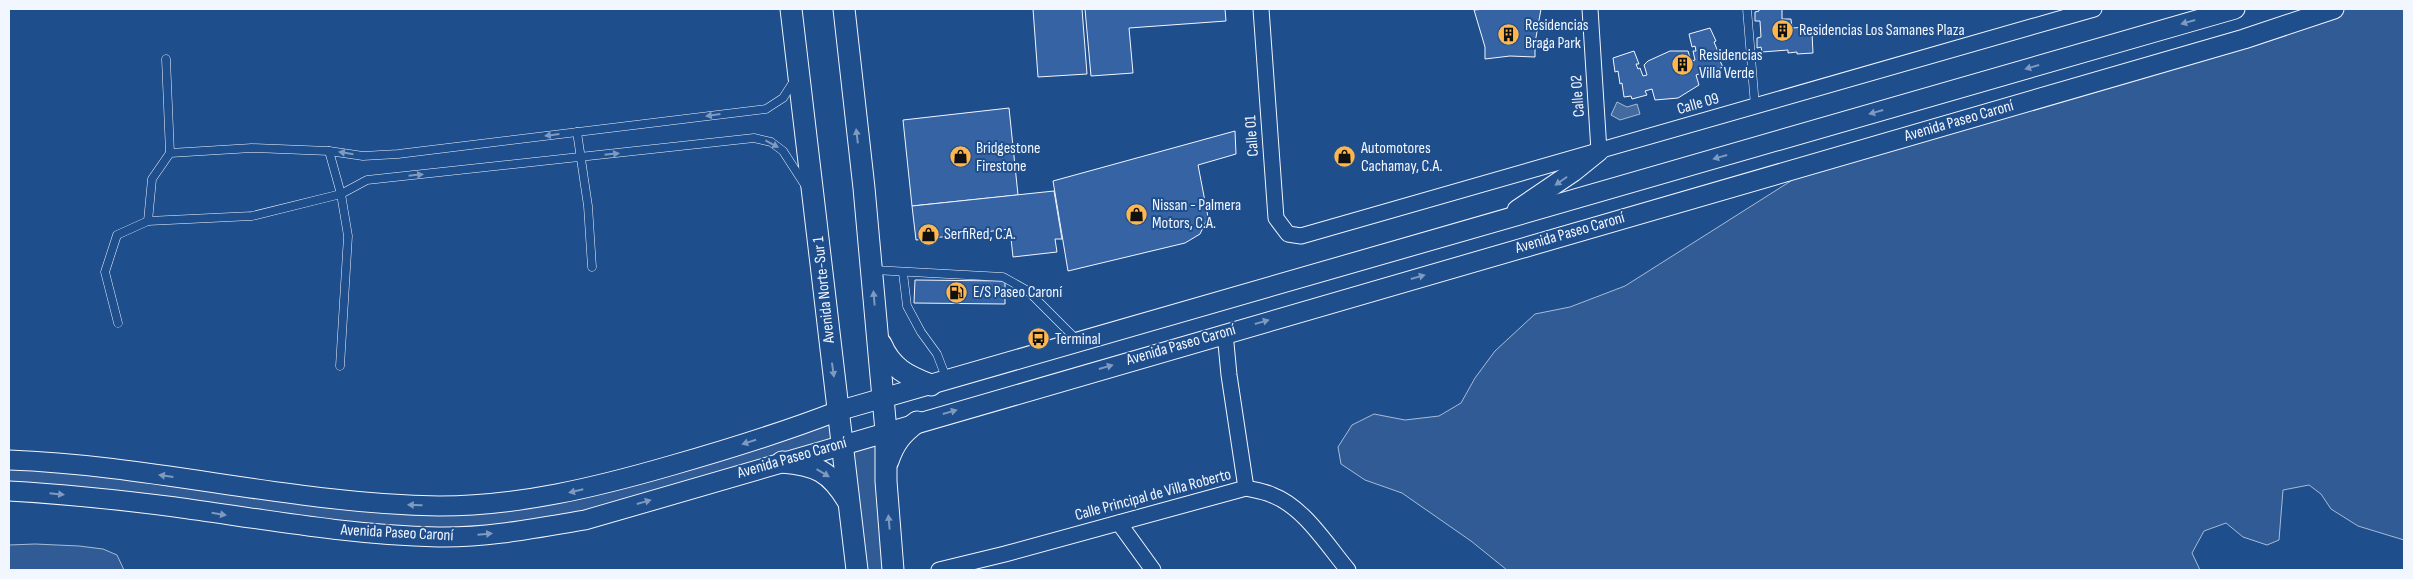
<svg xmlns="http://www.w3.org/2000/svg" width="2413" height="579" font-family="'Sofia Sans Condensed',sans-serif">
<style>
.built{fill:#305b95;stroke:#a8bbd7}
.water{fill:#446ba0;stroke:#a8bbd7}
.building{fill:#3563a3;stroke:#f2f6ff}
.lines{fill:none;stroke-linecap:round;stroke-linejoin:round}
.service-casing{stroke:#f2f6ff;stroke-width:9}
.minor-casing{stroke:#f2f6ff;stroke-width:17}
.tertiary-casing{stroke:#f2f6ff;stroke-width:21}
.secondary-casing{stroke:#f2f6ff;stroke-width:23}
.service{stroke:#1f4e8c;stroke-width:8}
.minor{stroke:#1f4e8c;stroke-width:15}
.tertiary{stroke:#1f4e8c;stroke-width:19}
.secondary{stroke:#1f4e8c;stroke-width:21}
.oneway{fill:#7e9ac0}
.labels{text-anchor:middle;dominant-baseline:central;stroke-width:4;stroke-linejoin:round;paint-order:stroke}
.poi-label{font-size:16px;fill:#f2f6ff;stroke:#1f4e8c;text-anchor:start}
.street-label{font-size:16px;fill:#f2f6ff;stroke:#1f4e8c}
</style>
<rect width="100%" height="100%" fill="#1f4e8c"/>
<!-- built -->
<g class="built">
<polygon points="2330,9 2404,9 2404,540 2358,526 2331,509 2321,494 2309,485 2283,490 2279,540 2267,545 2243,537 2226,523 2204,531 2192,553 2200,570 1507,570 1471,541 1402,493 1365,480 1341,464 1338,447 1352,425 1374,414 1405,420 1439,416 1461,403 1475,378 1495,351 1535,314 1570,307 1625,286 1824,160"/>
<polygon points="838,411 843,444 886,431 893,570 857,570 842,444 585,520 472,535 9,491 9,460 299,495 518,500"/>
<polygon points="35,544 79,546 103,549 117,555 124,570 9,570 9,545"/>
</g>
<!-- water -->
<polygon class="water" points="1617,102 1627,107 1637,104 1640,114 1620,120 1611,115"/>
<!-- building -->
<g class="building">
<polygon points="1033,9 1082,9 1087,74 1038,77"/>
<polygon points="1085,9 1225,9 1226,21 1129,28 1133,73 1091,76"/>
<polygon points="1485,9 1541,9 1535,43 1535,57 1510,56 1485,59 1485,47 1474,10"/>
<polygon points="1759,9 1782,9 1782,19 1791,19 1792,28 1806,27 1807,33 1812,33 1813,53 1797,54 1797,52 1788,53 1788,50 1762,52 1761,47 1757,48 1757,38 1761,37 1760,21 1755,21 1755,12 1759,11"/>
<polygon points="1710,28 1716,41 1714,42 1719,54 1717,55 1723,67 1716,70 1717,73 1703,78 1702,73 1696,75 1699,85 1678,98 1655,100 1652,89 1645,91 1647,95 1632,99 1631,96 1624,97 1622,83 1620,84 1618,71 1615,72 1613,58 1634,51 1639,64 1636,64 1638,69 1640,68 1643,76 1647,75 1644,65 1648,61 1670,51 1688,51 1691,61 1695,60 1693,51 1696,51 1695,46 1692,47 1689,34"/>
<polygon points="1009,108 1018,195 912,206 903,120"/>
<polygon points="1235,131 1236,154 1198,165 1208,217 1200,234 1185,243 1068,271 1053,181"/>
<polygon points="1054,191 1062,239 1055,239 1057,252 1013,257 1010,229 916,240 912,206"/>
<polygon points="915,280 1005,281 1005,304 914,303"/>
</g>
<g class="lines">
<defs>
<g id="service">
<polyline points="1747,9 1755,106"/>
<polyline points="166,59 170,153"/>
<polyline points="577,132 588,206 592,267"/>
<polyline points="329,151 341,194 348,236 340,366"/>
<polyline points="148,221 152,179 170,153 252,148 329,151 363,156 398,154 766,109 783,98 794,81"/>
<polyline points="874,270 1003,277 1028,291 1078,341"/>
<polyline points="903,273 907,306 921,332 937,354 947,380"/>
<polyline points="118,323 105,272 117,235 148,221 252,216 341,194 367,180 754,138 771,142 783,151 805,185"/>
</g>
<g id="minor">
<polyline points="1261,9 1276,218 1288,234 1301,236 2094,9"/>
<polyline points="1590,9 1599,151"/>
<polyline points="1225,333 1229,375 1246,488"/>
<polyline points="1119,523 1153,570"/>
<path d="M939,570L1005,554L1246,488C1254,490 1264,491 1272,495C1304,507 1327,545 1348,570"/>
</g>
<g id="tertiary">
<polyline points="1517,210 1573,172 1599,151"/>
<path d="M9,460C153,465 295,504 439,506C519,506 597,487 673,465C729,449 784,432 838,411L2235,9"/>
<path d="M9,491C64,494 120,500 175,507C262,519 349,535 438,537C487,538 537,528 585,520L2244,39L2334,9"/>
</g>
<g id="secondary">
<polyline points="791,9 857,570"/>
<polyline points="844,9 864,188 886,431 886,481 893,570"/>
<path d="M881,344C891,368 907,376 931,385"/>
<path d="M888,461C894,443 902,433 917,422"/>
<path d="M782,462C816,465 830,471 848,501"/>
</g>
</defs>
<!-- service casing -->
<use href="#service" class="service-casing"/>
<!-- minor casing -->
<use href="#minor" class="minor-casing"/>
<!-- tertiary casing -->
<use href="#tertiary" class="tertiary-casing"/>
<!-- secondary casing -->
<use href="#secondary" class="secondary-casing"/>
<!-- service -->
<use href="#service" class="service"/>
<!-- minor -->
<use href="#minor" class="minor"/>
<!-- tertiary -->
<use href="#tertiary" class="tertiary"/>
<!-- secondary -->
<use href="#secondary" class="secondary"/>
</g>
<!-- one-way arrows -->
<defs><path id="oneway-solid" d="M-6-.8H1V-3.2L6.5 0L1 3.2V.8H-6Z" transform="scale(1.25)"/></defs>
<g class="oneway">
<use href="#oneway-solid" transform="translate(2188 22) rotate(164)"/>
<use href="#oneway-solid" transform="translate(2032 67) rotate(164)"/>
<use href="#oneway-solid" transform="translate(1876 112) rotate(164)"/>
<use href="#oneway-solid" transform="translate(713 115) rotate(172)"/>
<use href="#oneway-solid" transform="translate(552 135) rotate(173)"/>
<use href="#oneway-solid" transform="translate(857 136) rotate(-97)"/>
<use href="#oneway-solid" transform="translate(772 144) rotate(28)"/>
<use href="#oneway-solid" transform="translate(346 153) rotate(-171)"/>
<use href="#oneway-solid" transform="translate(612 154) rotate(-6)"/>
<use href="#oneway-solid" transform="translate(1720 157) rotate(164)"/>
<use href="#oneway-solid" transform="translate(416 175) rotate(-6)"/>
<use href="#oneway-solid" transform="translate(1561 181) rotate(145)"/>
<use href="#oneway-solid" transform="translate(1418 277) rotate(-16)"/>
<use href="#oneway-solid" transform="translate(874 298) rotate(-95)"/>
<use href="#oneway-solid" transform="translate(1262 322) rotate(-16)"/>
<use href="#oneway-solid" transform="translate(1106 367) rotate(-16)"/>
<use href="#oneway-solid" transform="translate(833 370) rotate(82)"/>
<use href="#oneway-solid" transform="translate(950 412) rotate(-16)"/>
<use href="#oneway-solid" transform="translate(749 442) rotate(162)"/>
<use href="#oneway-solid" transform="translate(823 473) rotate(31)"/>
<use href="#oneway-solid" transform="translate(166 476) rotate(-172)"/>
<use href="#oneway-solid" transform="translate(576 491) rotate(167)"/>
<use href="#oneway-solid" transform="translate(57 494) rotate(6)"/>
<use href="#oneway-solid" transform="translate(644 502) rotate(-16)"/>
<use href="#oneway-solid" transform="translate(415 505) rotate(-178)"/>
<use href="#oneway-solid" transform="translate(219 514) rotate(9)"/>
<use href="#oneway-solid" transform="translate(889 522) rotate(-95)"/>
<use href="#oneway-solid" transform="translate(485 534) rotate(-5)"/>
</g>
<!-- icons -->
<defs>
<symbol id="building-disc" viewBox="-11 -11 22 22"><circle r="9.5" fill="#ffb74d" stroke="#1f4e8c"/><path d="M-4-6H4V6H1V3H-1V6H-4ZM-2.5-4.3h1.7v1.8h-1.7ZM.8-4.3h1.7v1.8H.8ZM-2.5-1h1.7V.8h-1.7ZM.8-1h1.7V.8H.8Z" fill="#111"/></symbol>
<symbol id="shop-disc" viewBox="-11 -11 22 22"><circle r="9.5" fill="#ffb74d" stroke="#1f4e8c"/><path d="M-5-2.5h2.3a2.7 3.5 0 0 1 5.4 0H5L5.5 6h-11ZM-1.5-2.5h3a1.5 2.3 0 0 0-3 0Z" fill="#111"/></symbol>
<symbol id="fuel-disc" viewBox="-11 -11 22 22"><circle r="9.5" fill="#ffb74d" stroke="#1f4e8c"/><path d="M-5.5-6h7V0h2V4h1.3V-2.5L3-4.5l.8-.8L6-3V5H2.5V1h-1V6h-7ZM-4.2-4.7v3.2H.2V-4.7Z" fill="#111"/></symbol>
<symbol id="bus-disc" viewBox="-11 -11 22 22"><circle r="9.5" fill="#ffb74d" stroke="#1f4e8c"/><path d="M-5-6H5V4H4V6H2V4H-2V6H-4V4H-5ZM-3.5-4V0h7V-4ZM-3.5 1.2v1.5H-2V1.2ZM2 1.2v1.5H3.5V1.2Z" fill="#111"/></symbol>
</defs>
<g fill-rule="evenodd">
<use href="#building-disc" x="1770" y="18" width="25" height="25"/>
<use href="#building-disc" x="1496" y="22" width="25" height="25"/>
<use href="#building-disc" x="1670" y="52" width="25" height="25"/>
<use href="#shop-disc" x="948" y="144" width="25" height="25"/>
<use href="#shop-disc" x="1332" y="144" width="25" height="25"/>
<use href="#shop-disc" x="1124" y="202" width="25" height="25"/>
<use href="#shop-disc" x="916" y="222" width="25" height="25"/>
<use href="#fuel-disc" x="944" y="280" width="25" height="25"/>
<use href="#bus-disc" x="1026" y="326" width="25" height="25"/>
</g>
<g class="labels">
<!-- poi labels -->
<g class="poi-label">
<text x="1525" y="25">Residencias<tspan x="1525" dy="18">Braga Park</tspan></text>
<text x="1799" y="30">Residencias Los Samanes Plaza</text>
<text x="1699" y="55">Residencias<tspan x="1699" dy="18">Villa Verde</tspan></text>
<text x="976" y="148">Bridgestone<tspan x="976" dy="18">Firestone</tspan></text>
<text x="1361" y="148">Automotores<tspan x="1361" dy="18">Cachamay, C.A.</tspan></text>
<text x="1152" y="205">Nissan - Palmera<tspan x="1152" dy="18">Motors, C.A.</tspan></text>
<text x="944" y="234">SerfiRed, C.A.</text>
<text x="973" y="292">E/S Paseo Caroní</text>
<text x="1055" y="339">Terminal</text>
</g>
<!-- street labels -->
<g class="street-label">
<text transform="translate(1578 96) rotate(-94)">Calle 02</text>
<text transform="translate(1698 104) rotate(-16)">Calle 09</text>
<text transform="translate(1959 121) rotate(-16)">Avenida Paseo Caroní</text>
<text transform="translate(1252 136) rotate(-94)">Calle 01</text>
<text transform="translate(1570 233) rotate(-16)">Avenida Paseo Caroní</text>
<text transform="translate(824 290) rotate(-96)">Avenida Norte-Sur 1</text>
<text transform="translate(1181 345) rotate(-16)">Avenida Paseo Caroní</text>
<text transform="translate(792 458) rotate(-16)">Avenida Paseo Caroní</text>
<text transform="translate(1153 495) rotate(-15)">Calle Principal de Villa Roberto</text>
<text transform="translate(397 533) rotate(3)">Avenida Paseo Caroní</text>
</g>
</g>
<!-- border -->
<rect width="2413" height="579" fill="none" stroke="#f2f6ff" stroke-width="20"/>
</svg>
